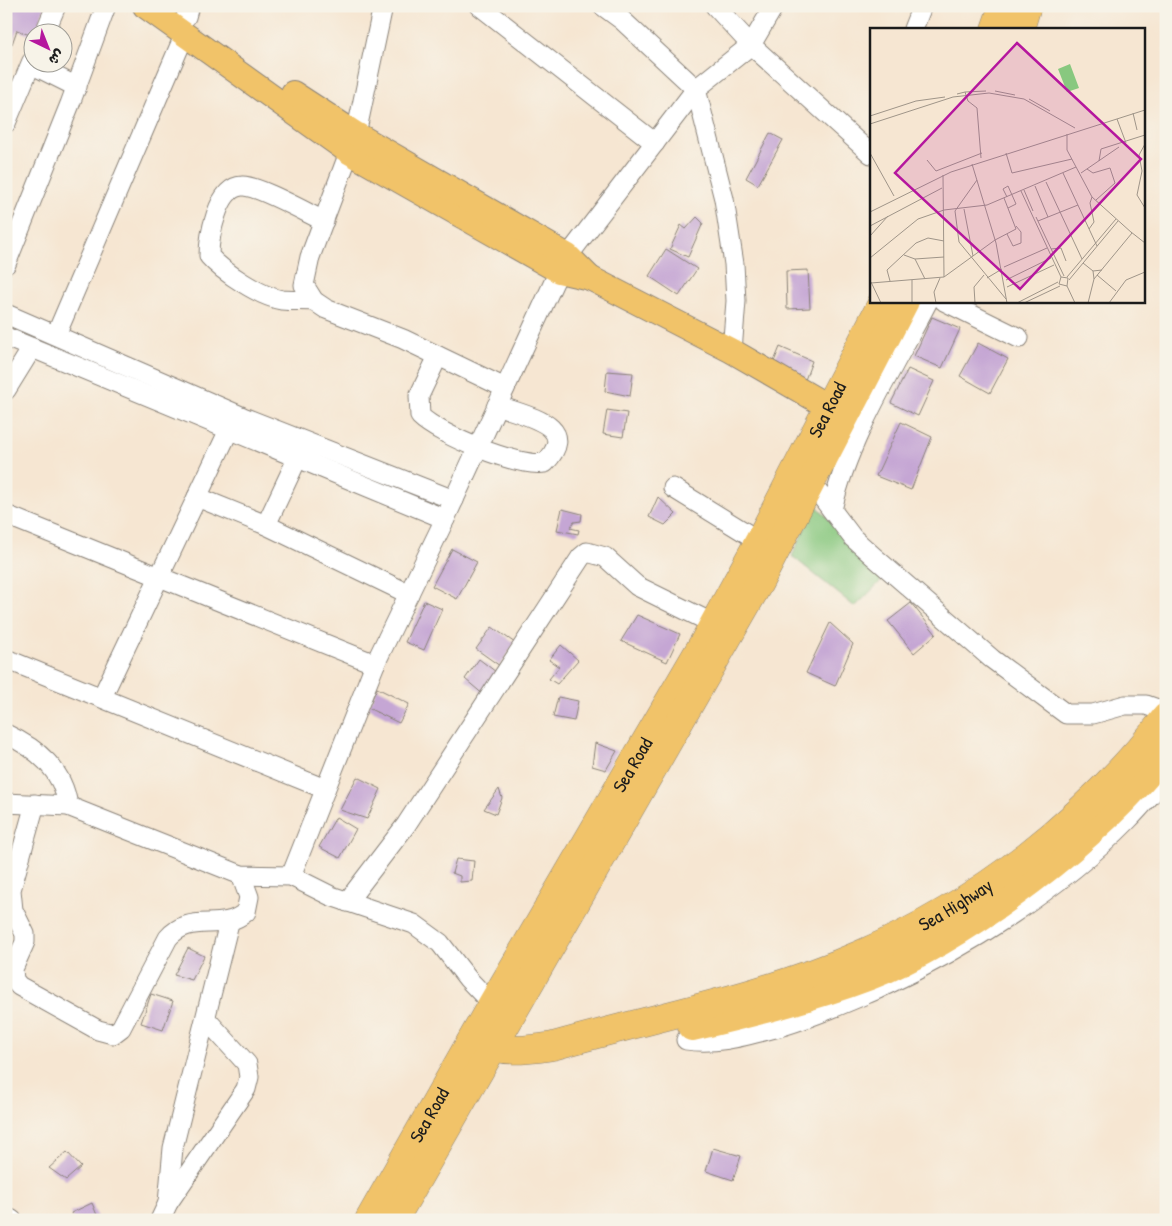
<svg xmlns="http://www.w3.org/2000/svg" width="1172" height="1226" font-family="'Patrick Hand','Playpen Sans Arabic',sans-serif">
<style>
.green{fill:#88c87f;stroke:#52724e}
.building{fill:#c5a6d4}
.lines{fill:none;stroke-linecap:round;stroke-linejoin:round}
.minor-casing{stroke:#898177;stroke-width:21}
.major-casing{stroke:#898177;stroke-width:26}
.highway-casing{stroke:#898177;stroke-width:29}
.minor{stroke:#fff;stroke-width:19}
.major{stroke:#f1c369;stroke-width:24}
.highway{stroke:#f1c369;stroke-width:28}
.labels{text-anchor:middle;dominant-baseline:central;stroke-width:4;stroke-linejoin:round;paint-order:stroke}
.street-label{font-size:19px;fill:#1c1c1c;stroke:#f7f3e8}
.inset-road{fill:none;stroke:#9f9589;stroke-width:1}
.view{fill:#b5179e;fill-opacity:0.15;stroke:#b5179e;stroke-width:2.5}
.inset-edge{fill:none;stroke:#1c1c1c;stroke-width:2.5}
</style>
<rect width="100%" height="100%" fill="#f7f3e8"/>
<filter id="ink" filterUnits="userSpaceOnUse"><feTurbulence type="fractalNoise" baseFrequency=".02" numOctaves="2"/><feDisplacementMap in="SourceGraphic" scale="10" xChannelSelector="R" yChannelSelector="G"/><feConvolveMatrix kernelMatrix="1 2 1 2 8 2 1 2 1" color-interpolation-filters="sRGB"/></filter>
<filter id="wash" filterUnits="userSpaceOnUse"><feTurbulence type="fractalNoise" baseFrequency=".0096" numOctaves="4" result="noise"/><feDisplacementMap in="SourceGraphic" scale="20" xChannelSelector="R" yChannelSelector="G"/><feGaussianBlur stdDeviation="1.12" result="paint"/><feColorMatrix in="noise" values="0 0 0 0 0 0 0 0 0 0 0 0 0 0 0 0 0 1.4 0 .05"/><feComposite in="paint" operator="in"/></filter>
<g filter="url(#wash)">
<rect width="100%" height="100%" fill="#f6e6d2"/>
<!-- green -->
<polygon class="green" points="816,505 884,578 855,607 792,556"/>
<g id="blocks">
<!-- building -->
<g class="building">
<polygon points="6,6 45,6 36,32 32,32 32,36 17,30 12,44 6,42"/>
<polygon points="770,133 783,140 758,185 746,178"/>
<polygon points="697,217 703,223 688,257 670,249 681,225 686,229"/>
<polygon points="666,249 697,269 679,296 649,276"/>
<polygon points="808,270 810,308 787,309 786,271"/>
<polygon points="932,317 960,329 942,368 914,356"/>
<polygon points="978,343 1008,359 990,393 960,376"/>
<polygon points="780,347 812,361 805,380 773,364"/>
<polygon points="908,369 934,381 918,416 891,403"/>
<polygon points="607,371 633,373 630,396 605,391"/>
<polygon points="607,410 627,413 623,437 603,434"/>
<polygon points="901,422 932,437 911,490 876,476"/>
<polygon points="658,497 676,514 665,525 649,517"/>
<polygon points="562,509 582,514 581,521 574,522 570,528 579,530 578,534 557,530"/>
<polygon points="452,549 477,562 457,599 432,586"/>
<polygon points="424,601 442,609 424,650 405,642"/>
<polygon points="911,603 936,634 914,653 888,621"/>
<polygon points="637,615 680,634 667,662 621,641"/>
<polygon points="830,623 853,644 835,686 806,673"/>
<polygon points="492,627 515,643 500,666 476,649"/>
<polygon points="561,645 578,660 557,684 549,679 559,667 549,660"/>
<polygon points="479,659 500,675 485,696 465,679"/>
<polygon points="377,688 409,704 399,723 368,708"/>
<polygon points="558,697 578,701 574,721 553,717"/>
<polygon points="595,743 617,751 606,770 592,766"/>
<polygon points="357,777 381,789 367,819 340,810"/>
<polygon points="499,789 502,798 496,814 484,809"/>
<polygon points="336,817 356,829 340,858 319,847"/>
<polygon points="456,859 474,861 472,881 460,882 460,876 452,873"/>
<polygon points="188,948 204,956 192,980 174,975"/>
<polygon points="151,994 173,1001 163,1030 141,1023"/>
<polygon points="713,1148 741,1156 733,1180 706,1171"/>
<polygon points="67,1152 81,1167 66,1180 49,1168"/>
<polygon points="92,1203 99,1220 74,1220 71,1213"/>
</g>
</g>
</g>
<g filter="url(#ink)">
<use href="#blocks" fill-opacity="0" stroke="#898177" stroke-width="1"/>
<g class="lines">
<defs>
<g id="minor">
<polyline points="383,6 356,134 310,257 304,285 314,301 326,309 403,339 505,388"/>
<polyline points="480,6 655,143"/>
<polyline points="603,6 622,20 696,89 724,199 734,264 736,301 732,351"/>
<polyline points="715,6 751,45 871,154"/>
<polyline points="186,17 189,6"/>
<polyline points="913,29 922,6"/>
<polyline points="45,32 56,6"/>
<polyline points="31,64 77,87"/>
<polyline points="6,123 32,61"/>
<polyline points="6,264 70,104 106,6"/>
<path d="M314,301C304,300 293,301 282,300C261,297 223,272 209,256C209,238 217,187 242,186C257,185 307,213 324,221"/>
<polyline points="944,301 1019,338"/>
<polyline points="6,314 243,417 454,500"/>
<polyline points="56,335 184,36"/>
<polyline points="6,337 445,519"/>
<path d="M438,356L419,396L420,416C439,435 519,468 545,463C582,424 523,416 497,405"/>
<polyline points="6,390 32,348"/>
<polyline points="812,484 853,538 873,556 992,659 1066,714 1093,714 1125,705 1146,705 1166,712"/>
<polyline points="673,488 759,541"/>
<polyline points="197,497 266,525 409,594"/>
<path d="M832,510C848,438 894,367 928,301"/>
<polyline points="6,515 375,664"/>
<polyline points="266,525 298,457"/>
<polyline points="6,659 325,789"/>
<polyline points="102,697 229,430"/>
<path d="M6,734C38,749 63,770 68,806"/>
<polyline points="6,803 68,806 241,875 291,876 331,896 414,924 440,943 468,979 492,1004"/>
<path d="M35,804L11,890L13,910L25,934V942L13,969L14,980L19,986L98,1030L113,1034L121,1028L168,938C191,911 220,934 246,912L249,897L241,875"/>
<polyline points="291,876 375,664 445,519 559,271 568,256 696,89 751,45 774,6"/>
<polyline points="347,902 406,825 581,557 587,552 605,557 637,586 714,624"/>
<path d="M686,1040C718,1045 748,1035 779,1027C814,1017 845,1003 878,989C966,948 1059,890 1128,820C1141,807 1153,792 1166,778"/>
<polyline points="168,1203 173,1148 229,923"/>
<polyline points="6,1217 12,1220"/>
<polyline points="160,1220 168,1203 246,1089 249,1077 247,1064 206,1019"/>
</g>
<g id="major">
<polyline points="145,6 349,152 559,271 590,278 732,351 827,406"/>
<polyline points="293,93 356,134 568,256 590,278"/>
</g>
<g id="highway">
<polyline points="995,29 1003,6"/>
<polyline points="1020,29 1027,6"/>
<path d="M692,1027C752,1013 812,998 870,976C972,935 1098,838 1166,752"/>
<path id="s1" d="M478,1041C502,1054 526,1050 553,1046C655,1017 763,997 861,954C980,903 1086,819 1166,717"/>
<path id="s2" d="M369,1220L492,1004L705,640L759,541L883,301"/>
<polyline points="394,1220 759,583 905,301"/>
</g>
</defs>
<!-- minor casing -->
<use href="#minor" class="minor-casing"/>
<!-- major casing -->
<use href="#major" class="major-casing"/>
<!-- highway casing -->
<use href="#highway" class="highway-casing"/>
<!-- minor -->
<use href="#minor" class="minor"/>
<!-- major -->
<use href="#major" class="major"/>
<!-- highway -->
<use href="#highway" class="highway"/>
</g>
</g>
<g class="labels">
<!-- street labels -->
<g class="street-label">
<text stroke="none"><textPath href="#s2" startOffset="931">Sea Road</textPath></text>
<text stroke="none"><textPath href="#s2" startOffset="526">Sea Road</textPath></text>
<text stroke="none"><textPath href="#s1" startOffset="505">Sea Highway</textPath></text>
<text stroke="none"><textPath href="#s2" startOffset="121">Sea Road</textPath></text>
</g>
</g>
<!-- overview -->
<g transform="translate(870 28)">
<rect width="275" height="275" fill="#f6e6d2"/>
<path d="M200,36L209,60L197,64L188,41Z" fill="#88c87f"/>
<path class="inset-road" d="M125,63L145,67M95,64L116,63M87,66L95,64L98,73L107,80L111,130M159,71L180,83M263,85L267,102M0,88L46,73L75,69M247,91L256,115M0,96L83,69L119,65L154,71L205,100M197,106V122L222,169L262,205L224,251M275,116L269,127L272,143L267,167L275,180M0,125L24,168M136,125L142,145L202,131M57,132L66,143L112,125M229,133L231,121L275,107M102,136L126,215L137,275M217,141L223,145L240,140L245,155L226,172M193,145L227,218M211,145L249,119M73,147L74,249M107,152L85,183L89,214L136,271M176,154L212,231M165,158L178,189M154,162L163,183M151,163L191,249L189,256L197,258L198,250L191,249M137,169L133,161L138,158L146,176L138,180M94,181L103,228M0,184L81,144L275,82M166,189L194,248M168,193L208,177M0,198L72,160M219,201L224,194L220,175L222,169M261,204L275,215M137,206L143,218L151,215V204L146,198M0,208L18,188M181,221L191,220L196,233M34,227L45,231L74,229M0,230L48,191L74,182L117,177L206,139M45,231L55,251M213,235L223,243L232,242M134,239L177,220M227,247L246,263M197,249L246,191M117,250L132,241M136,252L181,230M199,252L248,193M20,253L17,242L46,215L58,210L74,213M1,254L11,275M1,255L74,249L125,212L146,201L134,170M197,258L205,275M137,259L184,237M42,275V252M66,275L64,264L70,250M105,275L104,259L114,247M147,275L188,254M154,275L190,258M218,275L224,251L223,243M239,275L256,252L275,244"/>
<path class="view" d="M147,15L271,131L150,261L25,145Z"/>
<rect width="275" height="275" class="inset-edge"/>
</g>
<!-- margin -->
<rect width="1172" height="1226" fill="none" stroke="#f7f3e8" stroke-width="25"/>
<!-- north arrow -->
<g transform="translate(48 48) rotate(137)"><circle r="24" fill="#f7f3e8" stroke="#9f9d96"/>
<path d="M0-4L9 19L0 12L-9 19Z" fill="#b5179e"/>
<text y="-8" font-size="14" font-weight="bold" text-anchor="middle" fill="#1c1c1c">ش</text>
</g>
</svg>
